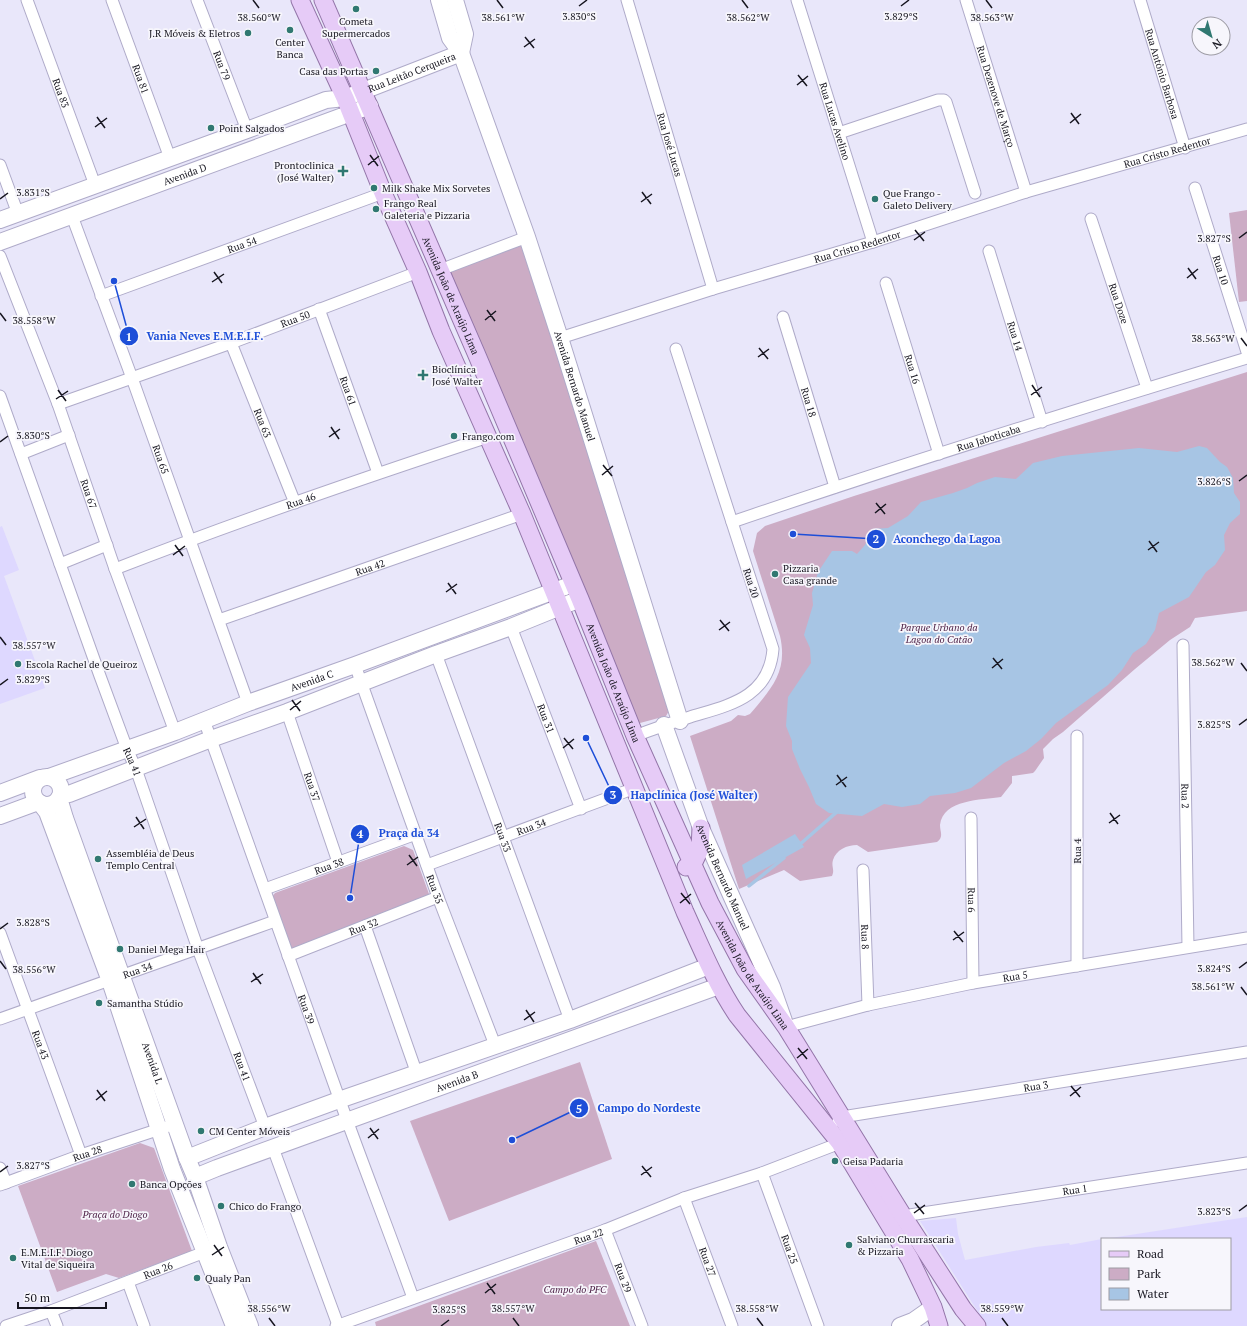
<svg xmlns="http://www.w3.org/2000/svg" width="1247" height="1326" font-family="'PT Serif',serif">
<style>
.built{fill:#ded8ff}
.green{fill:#ccacc5}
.water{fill:#a7c5e4}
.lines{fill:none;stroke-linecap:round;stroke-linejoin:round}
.stream{stroke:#a7c5e4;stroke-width:3.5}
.street-casing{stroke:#afabc9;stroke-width:13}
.secondary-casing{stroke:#afabc9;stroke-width:18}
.primary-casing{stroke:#9375a8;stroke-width:19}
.street{stroke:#fff;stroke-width:11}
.secondary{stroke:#fff;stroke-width:16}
.primary{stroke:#e6cbf7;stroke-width:17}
.ticks{fill:none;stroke:#16151f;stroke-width:1.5}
.poi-dot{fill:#307871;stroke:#f7f6fc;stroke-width:1.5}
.labels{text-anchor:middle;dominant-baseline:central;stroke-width:3.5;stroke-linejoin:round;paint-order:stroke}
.poi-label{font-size:10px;fill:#16151f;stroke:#f7f6fc;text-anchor:start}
.street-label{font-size:10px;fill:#16151f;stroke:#f7f6fc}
.park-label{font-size:10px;font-style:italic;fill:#502449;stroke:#f7f6fc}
.ticks-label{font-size:10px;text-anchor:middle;fill:#16151f;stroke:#f7f6fc;stroke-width:3.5;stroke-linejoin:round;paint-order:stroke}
.leader{fill:none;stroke:#1d4ed8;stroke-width:1.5}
.callout-dot{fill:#1d4ed8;stroke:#f7f6fc;stroke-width:1.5}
.mark-label{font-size:12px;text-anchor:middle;font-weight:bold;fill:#fff}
.callout-label{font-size:11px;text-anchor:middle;font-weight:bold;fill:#1d4ed8;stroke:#f7f6fc;stroke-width:3.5;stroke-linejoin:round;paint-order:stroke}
</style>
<rect width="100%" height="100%" fill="#e9e7fa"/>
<!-- built -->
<g class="built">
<polygon points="2,526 19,570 4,576 45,688 0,704 0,527"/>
<polygon points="1247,1217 1247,1326 987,1326 920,1221 956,1218 958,1234 965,1260 1036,1247 1069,1243 1070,1245 1102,1239 1102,1309 1230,1309 1230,1239 1104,1239"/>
</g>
<!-- green -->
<g class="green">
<polygon points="1247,210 1247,301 1239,302 1229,213"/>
<polygon points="522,245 669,711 666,716 640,723 636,721 448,274 451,267"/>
<path d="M1247,372V611L1195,618L1190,627L1170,640L1135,669L1063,732L1053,739L1043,749L1044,758L1035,771L1033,773L1012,776V783L1001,797C982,800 943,799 940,825C940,832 944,837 937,842L868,852L857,845C847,845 836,850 833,860C831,866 835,870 832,876L800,881L784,870L739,889L690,736L731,721L738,715L745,716L750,714C772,688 788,671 780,636L753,551L757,533L765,526L854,496Z"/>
<polygon points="404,846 413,850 429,894 427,902 294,952 287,948 268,902 275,893"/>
<polygon points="580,1062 612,1159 449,1221 410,1121"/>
<polygon points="140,1143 154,1148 192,1251 119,1278 106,1274 57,1292 18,1186"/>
<polygon points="596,1241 630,1326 376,1326 375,1322"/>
</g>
<!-- water -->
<g class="water">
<polygon points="1199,446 1207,448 1220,462 1227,467 1233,478 1234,493 1240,502 1240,514 1230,523 1224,535 1225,550 1215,565 1206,572 1189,597 1159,613 1155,630 1146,644 1133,653 1122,670 1108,685 1056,723 1041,739 1026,751 1004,763 971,788 955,793 930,796 920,804 902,807 884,804 862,816 829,813 816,804 809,787 800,769 792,749 792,741 786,726 788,697 811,663 810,648 804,635 813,605 812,593 818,572 832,551 852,551 857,554 865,545 872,529 888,528 908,516 921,502 953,493 967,488 977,483 995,477 1016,479 1033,463 1062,456 1139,448 1177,452"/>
<polygon points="795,834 804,847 746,879 742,865"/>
</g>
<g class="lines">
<!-- stream -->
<g class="stream">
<polyline points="798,846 838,811"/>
<polyline points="749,886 784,858"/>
</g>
<defs>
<g id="street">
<path id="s1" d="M27,0L95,185"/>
<path id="s2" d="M112,0L170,158"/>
<path id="s3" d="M197,0L247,130"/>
<path id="s4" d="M627,0L713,289"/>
<path id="s5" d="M797,0L873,242"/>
<path id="s6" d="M966,0L1026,192"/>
<path id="s7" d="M1140,0L1185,148"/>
<polyline points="839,133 938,100 944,100 946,102 975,193"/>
<polyline points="0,165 18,214"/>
<path id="s8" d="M1195,188L1247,352"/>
<path id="s9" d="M72,216L132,378L248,703"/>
<path id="s10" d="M1091,219L1147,388"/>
<path id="s11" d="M989,251L1042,422"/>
<path id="s12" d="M0,256L58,404L115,569L175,732"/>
<polyline points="440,270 527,237"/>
<path id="s13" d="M886,283L939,454"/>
<path id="s14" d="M101,296L383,193"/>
<path id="s15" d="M319,309L378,473"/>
<path id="s16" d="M783,317L835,487"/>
<path id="s17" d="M560,338L713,289L873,242L1026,192L1247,129"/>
<path id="s18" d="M231,343L295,503"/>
<path id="s19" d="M0,396L100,676L127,749L136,769L198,949L265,1127"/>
<path id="s20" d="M58,404L231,343L418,272"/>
<polyline points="21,454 69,435"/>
<path id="s21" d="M732,522C902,464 1075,410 1247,358"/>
<polyline points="60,564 107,545"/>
<path id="s22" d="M115,569C238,521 363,478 488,437"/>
<path id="s23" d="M219,620L522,514"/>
<path id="s24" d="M511,627L581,809"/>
<path id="s25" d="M1183,645L1188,947"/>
<path id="s26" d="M436,654L570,1020"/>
<path id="s27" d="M355,665L438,897L495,1045"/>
<path id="s28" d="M287,712L338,862"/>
<path id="s29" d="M204,720C248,846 293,972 339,1098C363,1165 389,1231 413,1298"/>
<path d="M635,736C653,729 671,723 690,717C729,705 769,698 773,649L676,349"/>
<polyline points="1077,736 1077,966"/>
<path id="s30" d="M971,818L973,983"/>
<path id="s31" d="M427,865L635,788"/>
<path id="s32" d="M863,870L868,1005"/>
<path id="s33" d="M265,889L416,834"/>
<polyline points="365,926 417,1074"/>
<path id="s34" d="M0,933L81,1155"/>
<path id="s35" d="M288,956L438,897"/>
<path id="s36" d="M0,1019L275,921"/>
<path id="s37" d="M786,1027L868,1005L973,983L1247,938"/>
<path id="s38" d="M838,1121L842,1117L1247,1052"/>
<polyline points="273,1148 338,1325"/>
<polyline points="0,1168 6,1183"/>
<path id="s39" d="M762,1173L818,1326"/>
<path id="s40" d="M0,1185L81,1155L166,1127"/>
<path id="s41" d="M684,1198L732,1326"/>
<path id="s42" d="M903,1216L1247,1163"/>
<path id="s43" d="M605,1230L642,1326"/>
<polyline points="128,1282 144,1326"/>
<polyline points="51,1311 57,1326"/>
<path id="s44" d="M6,1326L51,1311L210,1250"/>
<path id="s45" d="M336,1326L605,1230L684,1198L762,1173L840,1143"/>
</g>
<g id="secondary">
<path id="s46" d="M439,0L450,38L461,53L527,237L560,338L680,721"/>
<polyline points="455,0 465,34 461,53"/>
<path id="s47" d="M0,220L247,130L326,100L345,98L461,53"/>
<path id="s48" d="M0,242L370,106"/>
<path id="s49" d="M664,725L701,828L772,987L784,1021"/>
<circle cx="47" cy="791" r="14"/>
<path id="s50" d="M49,777L175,732L248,703L355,665L573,584"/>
<polyline points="0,793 40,778"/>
<polyline points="61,795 69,794 211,739 287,712 436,654 511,627 580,599"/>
<path id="s51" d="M59,798L65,818L187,1158L195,1177L219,1247L250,1326"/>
<polyline points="40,803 47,812 110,981 172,1169 234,1326"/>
<polyline points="0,816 38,802"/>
<polyline points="187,1158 265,1127 339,1100 570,1020 709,966"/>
<path id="s52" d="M195,1177L217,1168L719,986"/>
<polyline points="900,1326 913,1321 933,1307"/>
</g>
<g id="primary">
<path d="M300,0L345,98L383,193L418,272L441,331L522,514L685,912C701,947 715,982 737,1015L840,1143L910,1259L933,1307L939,1326"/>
<path id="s53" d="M323,0L476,353L580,599L635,736L710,903L745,969L786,1027L903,1216L963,1309L977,1326"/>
<polyline points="686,867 693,864 700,849 701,828"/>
</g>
</defs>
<!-- street casing -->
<use href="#street" class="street-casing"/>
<!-- secondary casing -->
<use href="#secondary" class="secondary-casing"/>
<!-- primary casing -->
<use href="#primary" class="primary-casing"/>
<!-- street -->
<use href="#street" class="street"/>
<!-- secondary -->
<use href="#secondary" class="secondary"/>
<!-- primary -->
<use href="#primary" class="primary"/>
</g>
<!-- ticks -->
<path class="ticks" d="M253,0L259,8M497,0L503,8M742,0L748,8M986,0L992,8M579,6L587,0M901,6L909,0M525,37L534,48M524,47L535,39M798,75L807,86M797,85L808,76M1071,113L1079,124M97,117L105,128M1070,123L1081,114M95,127L107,118M370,155L378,166M368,165L379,156M642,192L651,204M0,199L8,193M641,202L652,194M915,230L924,241M1239,238L1247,232M914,240L925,232M1188,268L1196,279M214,272L222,283M1187,278L1198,269M212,282L224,274M487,310L495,321M0,313L6,321M485,320L496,311M1241,338L1247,346M759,348L768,359M758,357L769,349M1032,385L1040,397M58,390L66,401M1031,395L1042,387M56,399L68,391M331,427L339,439M329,437L340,429M0,442L8,436M603,465L612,476M602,475L613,466M1239,481L1247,475M876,503L885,514M875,513L886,504M1149,541L1157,552M175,545L183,556M1148,550L1159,542M173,555L185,546M448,583L456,594M446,592L457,584M720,620L729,631M719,630L730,622M0,637L6,645M993,658L1002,669M1241,663L1247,671M992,668L1003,659M0,685L8,679M292,700L300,711M290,710L301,701M1239,725L1247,719M564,738L573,749M563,748L574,739M837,775L846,787M836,785L847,777M1110,813L1118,824M136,817L144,829M1109,823L1120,815M134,827L146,819M409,855L417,866M407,865L418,857M681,893L690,904M680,903L691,894M0,929L8,923M954,931L963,942M953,940L964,932M0,961L6,969M1239,968L1247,962M253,973L261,984M251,982L263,974M1241,987L1247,995M526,1010L534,1022M524,1020L535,1012M798,1048L807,1059M797,1058L808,1049M1071,1086L1080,1097M97,1090L105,1101M1070,1096L1081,1087M96,1100L107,1091M370,1128L378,1139M368,1138L379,1129M642,1166L651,1177M0,1172L8,1166M641,1175L652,1167M915,1203L924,1214M1239,1211L1247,1205M914,1213L925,1205M214,1245L222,1256M212,1255L224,1247M487,1283L495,1294M485,1293L496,1284M269,1318L275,1326M513,1318L519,1326M757,1318L763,1326M1002,1318L1008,1326M441,1326L449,1320"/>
<!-- markers -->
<g class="poi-dot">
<circle cx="356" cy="9" r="4"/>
<circle cx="290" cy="30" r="4"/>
<circle cx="248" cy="33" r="4"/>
<circle cx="376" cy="71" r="4"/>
<circle cx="211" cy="128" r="4"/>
<path d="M341 165h4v4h4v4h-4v4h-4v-4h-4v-4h4z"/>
<circle cx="374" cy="188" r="4"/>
<circle cx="875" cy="199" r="4"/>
<circle cx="376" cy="209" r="4"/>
<path d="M421 369h4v4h4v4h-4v4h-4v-4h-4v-4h4z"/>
<circle cx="454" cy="436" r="4"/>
<circle cx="775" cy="574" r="4"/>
<circle cx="18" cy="664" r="4"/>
<circle cx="98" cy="859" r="4"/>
<circle cx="120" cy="949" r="4"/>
<circle cx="99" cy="1003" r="4"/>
<circle cx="201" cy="1131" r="4"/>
<circle cx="835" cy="1161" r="4"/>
<circle cx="132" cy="1184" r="4"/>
<circle cx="221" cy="1206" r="4"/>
<circle cx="849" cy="1245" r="4"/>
<circle cx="13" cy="1258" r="4"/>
<circle cx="197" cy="1278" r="4"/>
</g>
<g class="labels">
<!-- poi labels -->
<g class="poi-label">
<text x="356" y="21" text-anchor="middle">Cometa<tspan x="356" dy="12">Supermercados</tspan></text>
<text x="240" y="33" text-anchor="end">J.R Móveis &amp; Eletros</text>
<text x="290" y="42" text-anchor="middle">Center<tspan x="290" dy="12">Banca</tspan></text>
<text x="368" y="71" text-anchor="end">Casa das Portas</text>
<text x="219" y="128">Point Salgados</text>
<text x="334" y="165" text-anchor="end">Prontoclinica<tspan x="334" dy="12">(José Walter)</tspan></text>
<text x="382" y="188">Milk Shake Mix Sorvetes</text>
<text x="883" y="193">Que Frango -<tspan x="883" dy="12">Galeto Delivery</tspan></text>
<text x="384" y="203">Frango Real<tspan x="384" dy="12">Galeteria e Pizzaria</tspan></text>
<text x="432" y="369">Bioclínica<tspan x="432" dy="12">José Walter</tspan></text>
<text x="462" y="436">Frango.com</text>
<text x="783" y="568">Pizzaria<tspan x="783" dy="12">Casa grande</tspan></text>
<text x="26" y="664">Escola Rachel de Queiroz</text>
<text x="106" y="853">Assembléia de Deus<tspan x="106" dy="12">Templo Central</tspan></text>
<text x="128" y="949">Daniel Mega Hair</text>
<text x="107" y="1003">Samantha Stúdio</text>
<text x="209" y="1131">CM Center Móveis</text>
<text x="843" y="1161">Geisa Padaria</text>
<text x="140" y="1184">Banca Opções</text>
<text x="229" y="1206">Chico do Frango</text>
<text x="857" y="1239">Salviano Churrascaria<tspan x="857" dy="12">&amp; Pizzaria</tspan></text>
<text x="21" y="1252">E.M.E.I.F. Diogo<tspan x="21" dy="12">Vital de Siqueira</tspan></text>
<text x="205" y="1278">Qualy Pan</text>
</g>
<!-- street labels -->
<g class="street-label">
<text stroke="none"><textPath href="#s3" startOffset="70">Rua 79</textPath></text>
<text stroke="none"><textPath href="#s47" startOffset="438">Rua Leitão Cerqueira</textPath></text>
<text stroke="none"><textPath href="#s7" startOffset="77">Rua Antônio Barbosa</textPath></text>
<text stroke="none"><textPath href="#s2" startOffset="84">Rua 81</textPath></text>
<text stroke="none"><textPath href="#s1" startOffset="99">Rua 83</textPath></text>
<text stroke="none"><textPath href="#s6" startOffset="101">Rua Dezenove de Março</textPath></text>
<text stroke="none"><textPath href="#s5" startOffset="127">Rua Lucas Avelino</textPath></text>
<text stroke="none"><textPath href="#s4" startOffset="151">Rua José Lucas</textPath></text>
<text stroke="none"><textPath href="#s17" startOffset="635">Rua Cristo Redentor</textPath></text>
<text stroke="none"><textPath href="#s48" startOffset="197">Avenida D</textPath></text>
<text stroke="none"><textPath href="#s14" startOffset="150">Rua 54</textPath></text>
<text stroke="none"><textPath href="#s17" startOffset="311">Rua Cristo Redentor</textPath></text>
<text stroke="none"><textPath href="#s8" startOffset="86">Rua 10</textPath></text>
<text stroke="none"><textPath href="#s53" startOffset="322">Avenida João de Araújo Lima</textPath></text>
<text stroke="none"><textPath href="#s10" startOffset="89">Rua Doze</textPath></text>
<text stroke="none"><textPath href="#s20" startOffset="252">Rua 50</textPath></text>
<text stroke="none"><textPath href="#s11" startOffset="89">Rua 14</textPath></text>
<text stroke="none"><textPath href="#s13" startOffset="90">Rua 16</textPath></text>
<text stroke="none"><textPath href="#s46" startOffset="410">Avenida Bernardo Manuel</textPath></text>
<text stroke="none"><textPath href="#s15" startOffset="87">Rua 61</textPath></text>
<text stroke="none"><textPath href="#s16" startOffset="89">Rua 18</textPath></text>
<text stroke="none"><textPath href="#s18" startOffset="86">Rua 63</textPath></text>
<text stroke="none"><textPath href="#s21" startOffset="270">Rua Jaboticaba</textPath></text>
<text stroke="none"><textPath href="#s9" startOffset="259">Rua 65</textPath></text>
<text stroke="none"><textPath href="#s12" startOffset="254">Rua 67</textPath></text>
<text stroke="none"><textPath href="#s22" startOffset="198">Rua 46</textPath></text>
<text stroke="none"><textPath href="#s23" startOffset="160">Rua 42</textPath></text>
<text transform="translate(751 583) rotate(72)">Rua 20</text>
<text stroke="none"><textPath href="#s50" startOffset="280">Avenida C</textPath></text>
<text stroke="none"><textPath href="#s53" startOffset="742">Avenida João de Araújo Lima</textPath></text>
<text stroke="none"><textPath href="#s24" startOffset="98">Rua 31</textPath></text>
<text stroke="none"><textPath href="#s19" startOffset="389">Rua 41</textPath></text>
<text stroke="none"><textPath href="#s28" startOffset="79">Rua 37</textPath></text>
<text stroke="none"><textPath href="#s25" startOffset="151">Rua 2</textPath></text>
<text stroke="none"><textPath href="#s31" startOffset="111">Rua 34</textPath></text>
<text stroke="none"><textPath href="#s26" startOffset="195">Rua 33</textPath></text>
<text transform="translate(1077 851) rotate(-90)">Rua 4</text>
<text stroke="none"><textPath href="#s33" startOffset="68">Rua 38</textPath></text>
<text stroke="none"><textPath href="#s49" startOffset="163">Avenida Bernardo Manuel</textPath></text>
<text stroke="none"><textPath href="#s27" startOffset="238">Rua 35</textPath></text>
<text stroke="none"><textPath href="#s30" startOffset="82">Rua 6</textPath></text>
<text stroke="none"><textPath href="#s35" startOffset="81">Rua 32</textPath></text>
<text stroke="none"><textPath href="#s32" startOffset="67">Rua 8</textPath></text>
<text stroke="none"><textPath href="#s36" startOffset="146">Rua 34</textPath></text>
<text stroke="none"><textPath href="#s53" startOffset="1066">Avenida João de Araújo Lima</textPath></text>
<text stroke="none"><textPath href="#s37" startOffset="235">Rua 5</textPath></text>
<text stroke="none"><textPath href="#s29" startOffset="307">Rua 39</textPath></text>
<text stroke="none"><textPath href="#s34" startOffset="119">Rua 43</textPath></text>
<text stroke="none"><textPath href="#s51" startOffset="281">Avenida L</textPath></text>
<text stroke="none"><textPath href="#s19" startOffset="713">Rua 41</textPath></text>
<text stroke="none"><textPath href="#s52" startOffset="279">Avenida B</textPath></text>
<text stroke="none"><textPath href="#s38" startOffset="202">Rua 3</textPath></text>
<text stroke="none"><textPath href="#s40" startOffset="93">Rua 28</textPath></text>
<text stroke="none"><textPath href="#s42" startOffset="174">Rua 1</textPath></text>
<text stroke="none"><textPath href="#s45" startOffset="268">Rua 22</textPath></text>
<text stroke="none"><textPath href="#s39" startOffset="81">Rua 25</textPath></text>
<text stroke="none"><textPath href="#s41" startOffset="68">Rua 27</textPath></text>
<text stroke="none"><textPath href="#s44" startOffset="162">Rua 26</textPath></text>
<text stroke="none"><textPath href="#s43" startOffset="51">Rua 29</textPath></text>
</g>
<!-- park labels -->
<g class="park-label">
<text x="939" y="627">Parque Urbano da<tspan x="939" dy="12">Lagoa do Catão</tspan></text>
<text x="115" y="1214">Praça do Diogo</text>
<text x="575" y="1289">Campo do PFC</text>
</g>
</g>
<g class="ticks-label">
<text x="579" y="20">3.830°S</text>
<text x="901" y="20">3.829°S</text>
<text x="259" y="21">38.560°W</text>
<text x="503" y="21">38.561°W</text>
<text x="748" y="21">38.562°W</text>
<text x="992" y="21">38.563°W</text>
<text x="33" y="196">3.831°S</text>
<text x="1214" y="242">3.827°S</text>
<text x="34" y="324">38.558°W</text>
<text x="1213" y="342">38.563°W</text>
<text x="33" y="439">3.830°S</text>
<text x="1214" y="485">3.826°S</text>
<text x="34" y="649">38.557°W</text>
<text x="1213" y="666">38.562°W</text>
<text x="33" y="683">3.829°S</text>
<text x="1214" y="728">3.825°S</text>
<text x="33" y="926">3.828°S</text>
<text x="1214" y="972">3.824°S</text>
<text x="34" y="973">38.556°W</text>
<text x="1213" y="990">38.561°W</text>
<text x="33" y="1169">3.827°S</text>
<text x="1214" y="1215">3.823°S</text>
<text x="269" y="1312">38.556°W</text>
<text x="513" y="1312">38.557°W</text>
<text x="757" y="1312">38.558°W</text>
<text x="1002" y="1312">38.559°W</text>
<text x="449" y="1313">3.825°S</text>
</g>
<!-- callouts -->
<path class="leader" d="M114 281L129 336M793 534L876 539M586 738L613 795M350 898L360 834M512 1140L579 1108"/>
<g class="callout-dot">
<circle cx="114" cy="281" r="4"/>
<circle cx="793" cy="534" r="4"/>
<circle cx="586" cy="738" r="4"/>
<circle cx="350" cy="898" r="4"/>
<circle cx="512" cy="1140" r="4"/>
<circle cx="129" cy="336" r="10"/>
<circle cx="876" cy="539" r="10"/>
<circle cx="613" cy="795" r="10"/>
<circle cx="360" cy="834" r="10"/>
<circle cx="579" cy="1108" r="10"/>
</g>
<g class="mark-label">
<text x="129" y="341">1</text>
<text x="876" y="543">2</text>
<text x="613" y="799">3</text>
<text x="360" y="838">4</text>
<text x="579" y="1113">5</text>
</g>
<g class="callout-label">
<text x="205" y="340">Vania Neves E.M.E.I.F.</text>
<text x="947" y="543">Aconchego da Lagoa</text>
<text x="694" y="799">Hapclínica (José Walter)</text>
<text x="409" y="837">Praça da 34</text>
<text x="649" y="1112">Campo do Nordeste</text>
</g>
<!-- legend -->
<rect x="1101" y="1238" width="130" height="72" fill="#f7f6fc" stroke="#9d9ca4"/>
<rect x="1109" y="1251" width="20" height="6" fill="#e6cbf7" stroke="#9d9ca4"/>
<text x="1137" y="1258" font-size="12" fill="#16151f">Road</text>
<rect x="1109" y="1268" width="20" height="12" fill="#ccacc5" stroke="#9d9ca4"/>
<text x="1137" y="1278" font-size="12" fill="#16151f">Park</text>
<rect x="1109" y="1288" width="20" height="12" fill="#a7c5e4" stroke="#9d9ca4"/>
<text x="1137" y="1298" font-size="12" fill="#16151f">Water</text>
<!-- north arrow -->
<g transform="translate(1211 36) rotate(143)"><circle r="19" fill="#f7f6fc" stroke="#9d9ca4"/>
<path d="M0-3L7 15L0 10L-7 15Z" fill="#307871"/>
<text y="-6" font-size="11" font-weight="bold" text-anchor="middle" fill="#16151f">N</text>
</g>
<!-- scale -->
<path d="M18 1302v6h88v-6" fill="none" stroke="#16151f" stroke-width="2"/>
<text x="24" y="1302" font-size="12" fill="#16151f" stroke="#f7f6fc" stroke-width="3" paint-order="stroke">50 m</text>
</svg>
